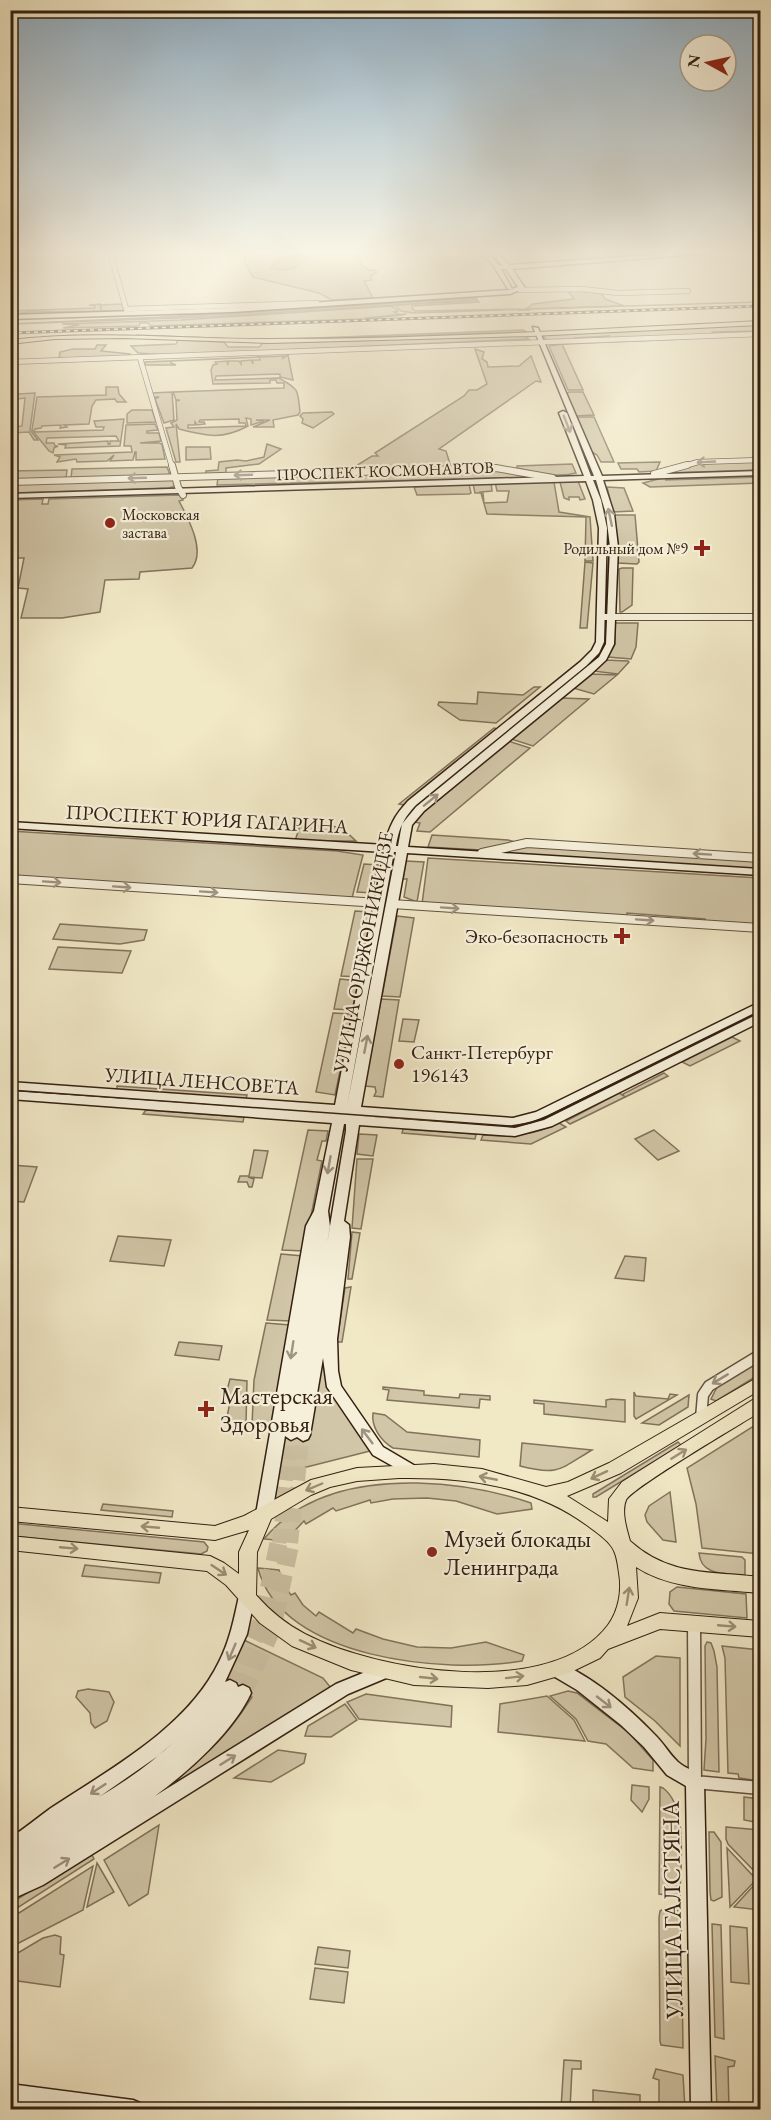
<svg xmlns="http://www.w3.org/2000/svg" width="771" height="2120" font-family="'EB Garamond',serif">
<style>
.green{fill:#d1c6a7;stroke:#82735c;stroke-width:1.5;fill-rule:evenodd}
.water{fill:#b0a489;stroke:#7e6f59;stroke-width:1.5}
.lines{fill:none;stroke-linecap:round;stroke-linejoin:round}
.stream{stroke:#7e6f59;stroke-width:1.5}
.secondary-tunnel-far1{stroke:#cbc0a2;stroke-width:14;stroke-dasharray:14 7;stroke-linecap:butt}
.secondary-tunnel{stroke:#cbc0a2;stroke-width:18;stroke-dasharray:18 9;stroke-linecap:butt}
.street-far4-casing{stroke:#62523f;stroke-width:6}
.street-far3-casing{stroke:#62523f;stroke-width:8}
.street-far2-casing{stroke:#62523f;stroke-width:10}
.street-far1-casing{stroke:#62523f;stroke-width:13}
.street-casing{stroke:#62523f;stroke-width:15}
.secondary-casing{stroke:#332012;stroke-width:3}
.primary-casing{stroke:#332012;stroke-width:2}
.street-far4{stroke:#f6f0da;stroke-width:4.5}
.street-far3{stroke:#f6f0da;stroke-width:6}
.street-far2{stroke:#f6f0da;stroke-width:8}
.street-far1{stroke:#f6f0da;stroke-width:10}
.street{stroke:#f6f0da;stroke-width:12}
.secondary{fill:#f6f0da;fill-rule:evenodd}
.primary{fill:#f1e8c6;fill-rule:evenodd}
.tram{stroke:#332012;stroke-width:1.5}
.rail-casing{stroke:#332012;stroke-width:3}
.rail{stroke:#f6f0da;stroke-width:1.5;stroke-dasharray:4;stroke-linecap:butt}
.oneway{stroke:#9e9280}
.oneway2{stroke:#9c8e75}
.poi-dot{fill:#8f2418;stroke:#f6f0da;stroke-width:2}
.labels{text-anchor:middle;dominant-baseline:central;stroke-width:4.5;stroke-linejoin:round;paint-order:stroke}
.far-street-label{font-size:16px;fill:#332012;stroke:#f6f0da}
.far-poi-label{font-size:16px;fill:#332012;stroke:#f6f0da;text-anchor:start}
.street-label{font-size:20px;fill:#332012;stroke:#f6f0da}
.poi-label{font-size:20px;fill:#332012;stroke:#f6f0da;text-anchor:end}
.near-poi-label{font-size:24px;fill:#332012;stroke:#f6f0da;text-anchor:start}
.near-street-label{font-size:24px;fill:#332012;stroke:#f6f0da}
</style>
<rect width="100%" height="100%" fill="#f1e8c6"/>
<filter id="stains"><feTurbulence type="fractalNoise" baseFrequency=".00333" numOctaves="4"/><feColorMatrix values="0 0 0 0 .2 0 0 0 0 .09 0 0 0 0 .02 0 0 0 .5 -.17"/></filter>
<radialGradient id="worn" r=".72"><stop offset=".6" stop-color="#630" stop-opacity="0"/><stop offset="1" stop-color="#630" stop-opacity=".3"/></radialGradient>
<!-- green -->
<g class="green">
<polygon points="246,252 352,252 363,261 359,262 368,270 374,270 377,272 371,276 372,280 364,281 373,298 332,300 319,293 253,277 244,260"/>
<polygon points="567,290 601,293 605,299 624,306 413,313 401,311 395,305 477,300 479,302 412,306 412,308 415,311 526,309 533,304 574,299"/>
<polygon points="477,296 206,314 180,315 180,312"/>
<polygon points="100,304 101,310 101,305 122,304 124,311 28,312 11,315 10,311 95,308 95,306 89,305"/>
<polygon points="392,306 398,311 394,312 401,315 364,319 151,326 148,323 140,323 139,326 63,328 79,325 62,324 181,320"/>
<polygon points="760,324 760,333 550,341 543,337 546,335"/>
<polygon points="523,330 527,332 261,340 136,335 262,340"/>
<polygon points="524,336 529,339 167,355 138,353 131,346 176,344 178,340 224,342 228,347 259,347 263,343"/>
<polygon points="683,338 685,339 562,344 583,390 568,390 549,346 558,345 549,345"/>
<polygon points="97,345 106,345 101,351 130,354 130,356 59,359 60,352 73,349 95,349"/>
<polygon points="475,349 484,352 482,359 487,362 488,367 519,366 531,356 541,382 536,381 439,449 446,451 451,467 351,469 372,456 378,456 375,453 464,396 469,390 477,390 487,384"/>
<path d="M288,355L293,380L280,377V374L216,376L215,380L279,378C298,389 298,388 300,412L298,415L273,420L274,427H253L270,420H256L264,421L251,425V419L246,418L248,426C222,440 207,436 179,429L176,424L180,462H176L166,428L174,427L171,423L177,420L176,401L180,400H176L173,392L284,388V383H277L276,380H270V383L213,384L211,370L213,365L217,364L215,362L227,361L228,365V361H239L241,364V361L251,360L253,364V360H260L259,357L171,361V363L176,365H145V362L284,356L283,358ZM239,419V423H245L246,426L188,428V425H195V422L197,425L205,424L204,422H199L200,420Z"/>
<polygon points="106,387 118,387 119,394 126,402 117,402 115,399 96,400 92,406 89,424 64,425 67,427 60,428 61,425 42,426 41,428 35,429 34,432 103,430 104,427 96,427 94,421 124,419 120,446 65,448 66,445 58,444 108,441 108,444 110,444 110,441 119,441 116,436 47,438 46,443 54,443 55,446 58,446 54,448 53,453 49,451 32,430 37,397 106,395"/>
<polygon points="172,392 174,420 164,423 155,399 159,397 153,397 152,393"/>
<polygon points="569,392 583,392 594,415 576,416 567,393"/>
<polygon points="35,393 30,430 38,440 34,440 29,432 11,433 11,430 15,428 11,429 11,424 13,427 22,426 25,398 11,400 11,398 18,394"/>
<polygon points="132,410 152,410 156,422 127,423 127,414"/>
<polygon points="332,412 334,414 313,428 302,423 303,419 300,416 303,413"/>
<polygon points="577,417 594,417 614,462 601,462 597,455 592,452"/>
<polygon points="155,424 158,430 147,431 147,433 159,433 161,441 140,443 159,443 162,444 165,459 136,460 136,452 135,452 133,460 110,461 114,455 107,461 77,462 76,459 57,462 60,457 54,455 132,452 131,446 124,446 126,425"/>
<polygon points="267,444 281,449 259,464 226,468 226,473 206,474 206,471 218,470 219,462 237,460 246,461 264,457"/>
<polygon points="186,447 210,447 211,459 186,460"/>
<polygon points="760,461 760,470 665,473 696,463"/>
<polygon points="660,462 656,471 639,472 637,469 621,469 618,463"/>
<path d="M572,464L576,473C556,478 536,472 517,468V466Z"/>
<polygon points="167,467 170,475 71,478 72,469"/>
<polygon points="493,469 540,477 217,485 218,478"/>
<polygon points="67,470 66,478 11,480 10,471"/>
<polygon points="760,474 760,476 665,480 760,477 760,483 650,487 643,483 666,477"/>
<polygon points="173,479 175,486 169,488 11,493 10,483"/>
<polygon points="578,481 585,499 580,500 579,497 569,497 569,500 564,498 560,482"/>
<polygon points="491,482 492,491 481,492 483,493 484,503 507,502 509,491 497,491 495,482 554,482 559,512 590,517 593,561 585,561 586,517 487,514 481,493 475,493 473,484"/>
<polygon points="469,484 471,493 469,494 417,495 414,487"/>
<polygon points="607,487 624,488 633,511 613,512"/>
<path d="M180,495L183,500L179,501C188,518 206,551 192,568L140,572L139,579L105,580L100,612L62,618H21L28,589L18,588L24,558H11L10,500L43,499L42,504H48L49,499Z"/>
<polygon points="614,515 635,515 639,562 637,564 617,563"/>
<polygon points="585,562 593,563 587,628 580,628"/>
<polygon points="622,568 633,568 632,605 622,612 620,612 619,569"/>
<polygon points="605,622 607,622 606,645 600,656 415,808 406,818 401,830 398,830 413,807 592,660 602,648"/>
<polygon points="615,623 638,623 636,647 631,659 608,657 615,644"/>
<polygon points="605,660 628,661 629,662 618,674 593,671"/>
<polygon points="590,674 617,675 594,694 573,688"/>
<polygon points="534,687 540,687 496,723 460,720 438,705 439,702 477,704 478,692 523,695"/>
<polygon points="561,698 589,699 533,746 511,739"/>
<polygon points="494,728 498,729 404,805 399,804"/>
<polygon points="508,741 530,748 430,832 417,831 420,823 414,822 419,815"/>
<polygon points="300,825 341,827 356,841 298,841 296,838"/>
<polygon points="10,831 337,851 363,855 352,898 11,877"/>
<polygon points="432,835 508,840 515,842 481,850 428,847"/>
<polygon points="517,846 760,859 760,869 498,853"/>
<polygon points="428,858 760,878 760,926 706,923 705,919 627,913 627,918 422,904"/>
<polygon points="406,861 424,862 417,902 404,897 407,879 403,879"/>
<polygon points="364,864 378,865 372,893 357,892"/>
<polygon points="355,911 371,912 372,915 359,977 341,976"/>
<polygon points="397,916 414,918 400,997 382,996"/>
<polygon points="60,924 147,930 144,940 120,944 53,939"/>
<polygon points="58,947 131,951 122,973 49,969"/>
<polygon points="340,979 359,981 352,1010 334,1009"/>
<polygon points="381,999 399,1000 383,1097 374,1096 376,1092 375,1087 365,1086"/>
<polygon points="333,1013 352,1014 335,1095 316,1092"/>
<polygon points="403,1019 419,1020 414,1042 399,1041"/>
<polygon points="732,1037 740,1041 690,1066 682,1062"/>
<polygon points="664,1073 668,1076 570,1124 566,1121 619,1093 624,1096 623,1094"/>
<polygon points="117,1086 247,1095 246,1099 117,1091"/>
<polygon points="146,1110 244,1117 243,1122 143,1114"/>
<path d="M559,1123L566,1127L531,1144L481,1140L483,1135C511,1137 534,1135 559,1123Z"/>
<polygon points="403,1129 474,1134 476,1135 475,1139 402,1133"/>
<polygon points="308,1130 328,1131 326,1141 322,1141 317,1160 322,1161 304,1251 282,1250"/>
<polygon points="654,1130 679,1151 658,1160 635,1139"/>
<polygon points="359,1134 377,1135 373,1156 357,1154"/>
<polygon points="254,1150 268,1151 262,1178 248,1177 254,1179 252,1187 249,1187 247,1182 238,1182 240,1176 249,1176"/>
<polygon points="357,1159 373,1159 361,1229 352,1228"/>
<polygon points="11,1165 37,1167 24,1202 11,1201"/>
<polygon points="352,1232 360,1233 352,1279 348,1279"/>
<polygon points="118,1236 171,1240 164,1266 110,1261"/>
<polygon points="281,1254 303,1256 290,1321 267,1320"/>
<polygon points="625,1256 646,1258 644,1281 615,1278"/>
<polygon points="351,1287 342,1342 337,1342 345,1288"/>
<polygon points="266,1323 290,1325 273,1426 252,1425 254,1380"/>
<polygon points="179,1342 222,1346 219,1360 175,1355"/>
<path d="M322,1355C330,1400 347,1414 370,1451L291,1471L278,1470L284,1434L310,1435Z"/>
<polygon points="760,1358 760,1374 716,1401 711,1399 718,1385"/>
<polygon points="230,1379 247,1381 246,1424 226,1422 230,1402 224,1401"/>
<polygon points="383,1387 424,1391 424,1395 459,1398 460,1394 490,1396 490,1400 480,1399 479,1408 387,1400 389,1390 383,1389"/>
<polygon points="634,1392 636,1396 668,1399 670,1394 677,1395 636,1419 634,1416"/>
<polygon points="689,1395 688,1407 659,1425 642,1423"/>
<polygon points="611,1399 625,1400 625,1422 544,1414 544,1404 534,1403 534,1400 606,1407 606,1400"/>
<path d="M373,1413L385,1415L407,1432L480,1440L479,1457L393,1448C381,1441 371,1427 373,1413Z"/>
<polygon points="760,1422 760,1554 702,1548 696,1504 687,1468"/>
<polygon points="678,1442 681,1445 596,1497 593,1497 593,1494"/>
<path d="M522,1443L592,1450C560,1469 559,1476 520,1466Z"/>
<path d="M417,1483C456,1484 493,1490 531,1503L532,1509L497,1514L456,1501L427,1498L393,1499L371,1503L370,1500L336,1511L333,1508L306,1524L304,1521L285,1541L264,1539C301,1494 361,1482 417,1483Z"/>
<polygon points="670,1492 676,1542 663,1540 647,1522 645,1515 649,1506"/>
<polygon points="103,1504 173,1511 172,1517 101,1510"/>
<polygon points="10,1523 204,1542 208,1547 207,1551 201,1554 11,1536"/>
<path d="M699,1553L742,1557L745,1560V1575C727,1573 701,1577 699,1553Z"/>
<polygon points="85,1565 161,1573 159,1583 82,1576"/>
<path d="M258,1568L279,1570L283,1584L291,1595L295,1593L303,1605L316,1616L319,1612L353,1633L356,1629L383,1639L417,1647L451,1648L486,1642L524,1655L522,1661C447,1674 281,1660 258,1568Z"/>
<polygon points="677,1587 746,1594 747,1618 674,1611 669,1604 670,1592"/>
<path d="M244,1640L323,1678L331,1688L197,1773L150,1797C193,1767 223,1743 252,1697L223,1685Z"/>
<polygon points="707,1642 711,1643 714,1651 717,1667 719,1772 704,1770 706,1739 705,1646"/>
<polygon points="722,1646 760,1650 760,1781 739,1778 738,1774 728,1773 725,1658"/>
<polygon points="656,1656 680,1658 680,1746 655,1721 625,1697 623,1677"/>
<polygon points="88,1689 109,1692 114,1702 107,1721 95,1728 91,1723 90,1713 76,1697 78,1691"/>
<polygon points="568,1691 577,1693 629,1733 653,1760 653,1771 633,1768 606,1744 588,1741 576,1719 550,1696"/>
<polygon points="366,1694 452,1706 451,1727 359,1719 347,1702"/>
<polygon points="547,1696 574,1720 585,1741 498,1732 500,1704"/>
<polygon points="345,1704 357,1720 331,1737 305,1736 308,1726"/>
<polygon points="278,1750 306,1754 304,1763 271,1782 234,1778"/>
<polygon points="632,1785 649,1787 649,1799 642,1812 631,1800"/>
<path d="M660,1787L663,1788C689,1807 680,1867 680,1897L659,1894Z"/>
<polygon points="744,1797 760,1799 760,1823 744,1820"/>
<polygon points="159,1825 148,1894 129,1906 104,1860"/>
<polygon points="726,1827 760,1830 760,1874 757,1874 728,1844 726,1839"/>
<polygon points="709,1832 714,1832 721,1842 722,1897 714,1901 711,1900 710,1892"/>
<polygon points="727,1848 755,1878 754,1882 730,1907"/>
<polygon points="91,1853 94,1859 11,1912 11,1903"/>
<polygon points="97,1863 114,1892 87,1907"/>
<polygon points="93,1866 83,1910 11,1947 11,1918"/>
<polygon points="755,1884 760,1885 760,1910 734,1907"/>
<polygon points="665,1908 681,1911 683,2048 661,2045 660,2041 659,1918 660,1911"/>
<polygon points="712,1924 721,1925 724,2039 715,2037"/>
<polygon points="730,1926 747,1928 749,1984 731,1982"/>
<polygon points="55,1935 61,1937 60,1954 64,1955 60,1987 11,1980 11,1957 43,1938"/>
<polygon points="318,1947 350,1951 348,1968 315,1964"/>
<polygon points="315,1968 348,1972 344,2003 310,1999"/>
<polygon points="715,2056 735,2061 734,2066 728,2067 729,2109 717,2109"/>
<polygon points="564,2060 581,2061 581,2069 572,2069 570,2109 561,2109"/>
<polygon points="656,2069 683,2075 685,2109 659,2109 659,2080 653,2078"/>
<polygon points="593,2090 640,2095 640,2108 593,2102"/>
</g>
<!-- water -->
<g class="water">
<polygon points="290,252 308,253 299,260 295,268 282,270 271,268 275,262"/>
<polygon points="476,298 477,300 207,317 11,324 206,315"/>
</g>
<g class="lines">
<!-- stream -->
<g class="stream">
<polyline points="560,308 760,302"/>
<polyline points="518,310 530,310"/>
<polyline points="365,318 406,314"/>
<polyline points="712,332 760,331"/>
<polyline points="574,338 610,336"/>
</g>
<!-- secondary-tunnel-far1 -->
<g class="secondary-tunnel-far1">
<polyline points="279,1543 291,1434"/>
<polyline points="291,1543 303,1435"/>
</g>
<!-- secondary-tunnel -->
<g class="secondary-tunnel">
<polyline points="230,1688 262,1621 279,1541"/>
<polyline points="243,1693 272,1629 291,1541"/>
</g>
<defs>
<g id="street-far4">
<polyline points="110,252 127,312"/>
<polyline points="476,252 487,256"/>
<polyline points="520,290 582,289 618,293 688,291"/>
<polyline points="126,309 317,303"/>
<polyline points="140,358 172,467"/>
<polyline points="10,362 760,334"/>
<polyline points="681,467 698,462 760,460"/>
</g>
<g id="street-far3">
<polyline points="172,465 178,487 183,495"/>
<polyline points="654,474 687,465"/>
<polyline points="10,482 496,468 553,478"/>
<polyline points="601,617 760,617"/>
</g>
<g id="street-far2">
<polyline points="482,853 527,843 760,858"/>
<polyline points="10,879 379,903"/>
<polyline points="392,904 760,928"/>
</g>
<polyline id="street-far1" points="701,1418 703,1395 709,1386 760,1355"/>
<polyline id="street" points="694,1623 695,1782 760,1788"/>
<g id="secondary">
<path d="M480,252H487L499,266H503L491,252H497L509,265L694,252H725L512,269L525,288L510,294L231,312L10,319V315L231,308L509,290L512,289H508L491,262ZM501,269H506L518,287L512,289Z"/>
<path d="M533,327L538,328L602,476L760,471V475L603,480L614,514L618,547L614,644L606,660L591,674L424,811L412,825L408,847L760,869V875L407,853L361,1107L513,1118L536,1112L756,1004H760V1011L540,1119L513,1126L360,1116L515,1128L544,1120L756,1015L760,1014V1022L552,1126L515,1136L359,1125L344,1221L349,1225L350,1237L337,1339L338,1371L341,1386L383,1447L417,1467L420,1471L417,1475L412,1477L373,1455L327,1387L323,1358L310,1435L308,1439L303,1441L297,1437L291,1440L285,1436L272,1514L269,1519L264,1520L259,1519L256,1514L306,1226L314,1211L332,1123L10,1099V1091L333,1113L10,1090V1082L335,1105L384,852L10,828V822L385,845C389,826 395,815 408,801L580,662L592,650L596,642L599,528L593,500L586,481L10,498V494L584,476L559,413L563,411L567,413L591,476H594ZM593,480H596L606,514L610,547L606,644L599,657L416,807L402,824L398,846H396C399,828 403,819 416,805L586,666L599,653L604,642L607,528L601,500ZM394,852H396L347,1106ZM344,1124H346V1131L327,1244L330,1227L328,1211Z"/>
<path d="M247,1589L253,1591L255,1596L247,1634L225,1682L230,1680L236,1683L238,1687L243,1685L249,1688L251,1693C233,1732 189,1771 155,1796L336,1684L385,1664L391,1666L393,1671L391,1676L348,1694L43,1885L10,1900V1838C24,1829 37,1818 51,1808C110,1769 187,1728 219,1662C230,1640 234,1619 239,1596L241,1591ZM175,1741C152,1763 126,1781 99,1797L158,1756Z"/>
<path d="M556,1662C590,1674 629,1708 654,1734C663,1742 669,1754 678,1762C687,1770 699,1771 704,1782L711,2110H691L686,1786L667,1775L644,1747L621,1725L577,1690L550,1674L548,1669L550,1664Z"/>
<polygon points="10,2084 133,2100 140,2103 143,2110 52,2110 10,2104"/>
</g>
<g id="primary">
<path d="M760,321V325L531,336L269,343L124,338L55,339L10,344V340C97,330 182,339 269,339C432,339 597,329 760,321Z"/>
<path d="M760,1376V1390L621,1473L567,1496L608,1522L609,1499L622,1482L754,1399L760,1398V1412C741,1424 633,1487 626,1500C621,1512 627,1530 630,1541C670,1577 711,1571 760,1577V1593C719,1589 671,1590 636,1567L638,1598L627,1626L660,1613L760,1621V1637L660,1629L608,1649L600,1658L569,1673L527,1685L488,1688L414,1685L351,1670L292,1646L260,1623L226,1585L207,1571L10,1550V1536L210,1556L224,1563L239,1574V1552L249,1530L215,1540L10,1521V1507L215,1526L244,1516L311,1480L357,1468L434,1464L482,1469L546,1487L568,1482L609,1463ZM399,1478C467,1477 537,1486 592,1529C599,1534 611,1543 614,1551C617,1557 618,1566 619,1573C622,1590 619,1610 608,1625C552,1700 378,1672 305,1634C286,1624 270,1611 256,1595L257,1552L271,1519L311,1495L330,1487L357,1481Z"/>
</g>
</defs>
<!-- street-far4 casing -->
<use href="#street-far4" class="street-far4-casing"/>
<!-- street-far3 casing -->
<use href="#street-far3" class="street-far3-casing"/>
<!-- street-far2 casing -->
<use href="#street-far2" class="street-far2-casing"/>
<!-- street-far1 casing -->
<use href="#street-far1" class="street-far1-casing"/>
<!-- street casing -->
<use href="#street" class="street-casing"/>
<!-- secondary casing -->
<use href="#secondary" class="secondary-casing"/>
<!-- primary casing -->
<use href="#primary" class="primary-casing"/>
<!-- street-far4 -->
<use href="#street-far4" class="street-far4"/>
<!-- street-far3 -->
<use href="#street-far3" class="street-far3"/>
<!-- street-far2 -->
<use href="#street-far2" class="street-far2"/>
<!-- street-far1 -->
<use href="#street-far1" class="street-far1"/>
<!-- street -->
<use href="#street" class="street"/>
<!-- secondary -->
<use href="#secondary" class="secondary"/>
<!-- primary -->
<use href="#primary" class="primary"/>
<!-- tram -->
<polyline class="tram" points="10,1090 511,1126 530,1123 548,1116 760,1011"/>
<defs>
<polyline id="rail" points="10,333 760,306"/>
</defs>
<!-- rail casing -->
<use href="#rail" class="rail-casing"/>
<!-- rail -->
<use href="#rail" class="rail"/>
</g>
<!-- one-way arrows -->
<defs><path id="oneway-shaft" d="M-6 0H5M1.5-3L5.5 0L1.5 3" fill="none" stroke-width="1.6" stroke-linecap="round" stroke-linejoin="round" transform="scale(1.5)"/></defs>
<g class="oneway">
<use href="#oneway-shaft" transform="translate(567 424) rotate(68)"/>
<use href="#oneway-shaft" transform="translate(706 462) rotate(177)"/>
<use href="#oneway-shaft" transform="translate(243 475) rotate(178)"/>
<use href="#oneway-shaft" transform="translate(137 478) rotate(178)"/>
<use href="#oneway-shaft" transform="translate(610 517) rotate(-102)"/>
<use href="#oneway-shaft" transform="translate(431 800) rotate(-39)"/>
<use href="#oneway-shaft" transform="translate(702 854) rotate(-176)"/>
<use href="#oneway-shaft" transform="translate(52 882) rotate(4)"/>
<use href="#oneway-shaft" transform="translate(122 887) rotate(4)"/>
<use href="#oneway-shaft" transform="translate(209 892) rotate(4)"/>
<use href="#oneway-shaft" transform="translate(450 908) rotate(4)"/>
<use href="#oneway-shaft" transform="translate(645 920) rotate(4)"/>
<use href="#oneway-shaft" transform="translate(366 1044) rotate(-79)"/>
<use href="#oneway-shaft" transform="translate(329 1165) rotate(100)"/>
<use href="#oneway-shaft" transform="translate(292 1350) rotate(99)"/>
<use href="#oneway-shaft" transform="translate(720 1379) rotate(149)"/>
<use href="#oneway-shaft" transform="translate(367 1436) rotate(-127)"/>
<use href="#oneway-shaft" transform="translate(232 1652) rotate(113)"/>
<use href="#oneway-shaft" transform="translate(604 1702) rotate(38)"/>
<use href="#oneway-shaft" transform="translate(228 1760) rotate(-32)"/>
<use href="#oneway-shaft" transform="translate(98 1789) rotate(147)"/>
<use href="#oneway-shaft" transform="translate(62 1863) rotate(-32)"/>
</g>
<g class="oneway2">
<use href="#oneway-shaft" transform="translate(679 1454) rotate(-32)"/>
<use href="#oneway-shaft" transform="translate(599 1475) rotate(155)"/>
<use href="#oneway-shaft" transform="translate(488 1478) rotate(-169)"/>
<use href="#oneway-shaft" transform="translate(314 1487) rotate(157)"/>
<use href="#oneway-shaft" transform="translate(150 1527) rotate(-175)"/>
<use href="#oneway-shaft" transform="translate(69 1548) rotate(5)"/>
<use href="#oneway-shaft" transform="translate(219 1570) rotate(34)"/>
<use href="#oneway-shaft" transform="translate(628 1596) rotate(-81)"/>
<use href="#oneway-shaft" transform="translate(727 1626) rotate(5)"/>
<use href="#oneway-shaft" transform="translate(308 1644) rotate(25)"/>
<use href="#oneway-shaft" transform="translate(515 1677) rotate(-7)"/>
<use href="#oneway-shaft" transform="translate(429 1678) rotate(6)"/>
</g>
<!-- sky -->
<linearGradient id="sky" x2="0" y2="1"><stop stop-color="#91aec2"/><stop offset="0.46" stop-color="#f9f5e5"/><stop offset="1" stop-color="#f9f5e5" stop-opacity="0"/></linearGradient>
<rect width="771" height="549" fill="url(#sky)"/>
<!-- markers -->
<g class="poi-dot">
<circle cx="110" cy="523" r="6"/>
<path d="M699 539h6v6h6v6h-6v6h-6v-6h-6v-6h6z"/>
<path d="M619 927h6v6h6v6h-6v6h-6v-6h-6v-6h6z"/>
<circle cx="399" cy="1064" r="6"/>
<path d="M203 1400h6v6h6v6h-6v6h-6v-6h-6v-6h6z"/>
<circle cx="432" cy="1552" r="6"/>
</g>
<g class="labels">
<!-- far-street labels -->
<g class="far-street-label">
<text transform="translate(385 471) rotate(-2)">ПРОСПЕКТ КОСМОНАВТОВ</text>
</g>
<!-- far-poi labels -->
<g class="far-poi-label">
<text x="122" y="514">Московская<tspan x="122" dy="18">застава</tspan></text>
<text x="688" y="548" text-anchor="end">Родильный дом №9</text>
</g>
<!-- street labels -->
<g class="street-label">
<text transform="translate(207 819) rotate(3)">ПРОСПЕКТ ЮРИЯ ГАГАРИНА</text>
<text transform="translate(363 952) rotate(-79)">УЛИЦА ОРДЖОНИКИДЗЕ</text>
<text transform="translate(202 1081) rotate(4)">УЛИЦА ЛЕНСОВЕТА</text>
</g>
<!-- poi labels -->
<g class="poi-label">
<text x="608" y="936">Эко-безопасность</text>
<text x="411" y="1052" text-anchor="start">Санкт-Петербург<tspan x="411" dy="23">196143</tspan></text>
</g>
<!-- near-poi labels -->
<g class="near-poi-label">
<text x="220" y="1395">Мастерская<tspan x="220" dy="28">Здоровья</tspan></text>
<text x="444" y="1538">Музей блокады<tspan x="444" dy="28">Ленинграда</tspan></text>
</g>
<!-- near-street labels -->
<g class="near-street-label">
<text transform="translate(672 1910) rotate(-91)">УЛИЦА ГАЛСТЯНА</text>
</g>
</g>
<!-- margin -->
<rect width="771" height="2120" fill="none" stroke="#f1e8c6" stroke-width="36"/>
<rect x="12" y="12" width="747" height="2096" fill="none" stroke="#332012" stroke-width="3"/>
<rect x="18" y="18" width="735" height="2084" fill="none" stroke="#332012" stroke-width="1.5"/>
<!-- north arrow -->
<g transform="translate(708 63) rotate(278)"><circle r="28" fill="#f6f0da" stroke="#a89d8a" stroke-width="1.5"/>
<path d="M0-4.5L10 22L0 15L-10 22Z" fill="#8f2418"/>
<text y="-9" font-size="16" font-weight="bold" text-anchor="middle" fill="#332012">N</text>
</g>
<rect width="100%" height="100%" filter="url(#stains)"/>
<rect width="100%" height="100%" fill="url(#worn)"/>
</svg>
